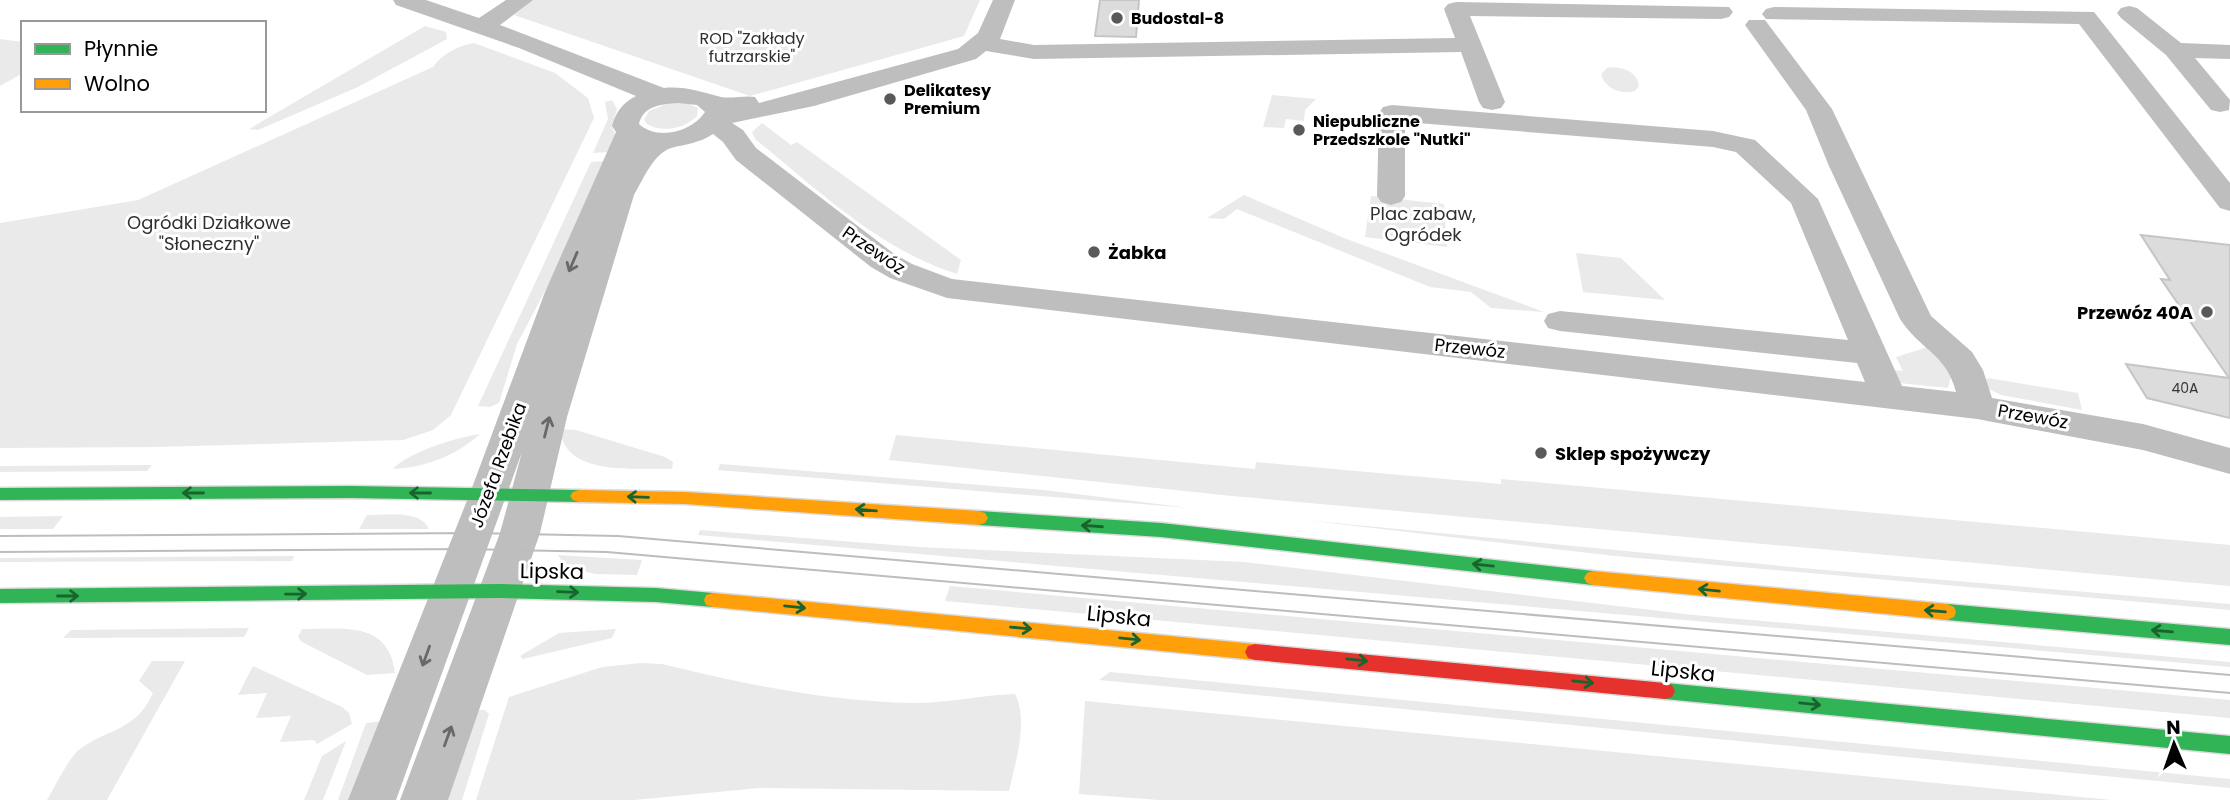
<svg xmlns="http://www.w3.org/2000/svg" width="2230" height="800" font-family="Poppins,sans-serif">
<style>
.green{fill:#eaeaea}
.building{fill:#dcdcdc;stroke:#c5c5c5;stroke-width:2}
.lines{fill:none;stroke-linecap:round;stroke-linejoin:round}
.fast-casing{stroke:#dbdbdb;stroke-width:3}
.slow-casing{stroke:#dbdbdb;stroke-width:3}
.jam-casing{stroke:#dbdbdb;stroke-width:3}
.street{fill:#bebebe;fill-rule:evenodd}
.fast{fill:#30b455;fill-rule:evenodd}
.slow{fill:#ff9f0a;fill-rule:evenodd}
.jam{fill:#e5322d;fill-rule:evenodd}
.tram{stroke:#bdbdbd;stroke-width:2}
.oneway{stroke:#686868}
.oneway2{stroke:#1a632f}
.poi-dot{fill:#595959;stroke:#fff;stroke-width:2.5}
.labels{text-anchor:middle;dominant-baseline:central;stroke-width:6;stroke-linejoin:round;paint-order:stroke}
.number-label{font-size:14px;fill:#373737}
.far-poi-label{font-size:16px;font-weight:bold;fill:#000;stroke:#fff;text-anchor:start}
.far-park-label{font-size:16px;fill:#2f2f2f;stroke:#fff}
.park-label{font-size:18px;fill:#2f2f2f;stroke:#fff}
.street-label{font-size:18px;fill:#000;stroke:#fff}
.poi-label{font-size:18px;font-weight:bold;fill:#000;stroke:#fff;text-anchor:start}
.near-street-label{font-size:21px;fill:#000;stroke:#fff}
</style>
<rect width="100%" height="100%" fill="#fff"/>
<!-- green -->
<g class="green">
<polygon points="532,0 980,0 964,36 750,96 514,15"/>
<polygon points="425,26 446,32 447,39 358,87 258,130 249,129"/>
<polygon points="0,39 23,42 23,73 0,86"/>
<path d="M474,43L555,73L588,98L594,118L451,415L433,430L403,440L157,447L0,448V223L138,200L433,67C443,53 458,46 474,43Z"/>
<path d="M1607,68C1621,66 1637,71 1639,86L1635,91C1621,95 1605,89 1601,74Z"/>
<polygon points="1272,95 1316,99 1305,110 1304,121 1286,119 1284,128 1263,127"/>
<polygon points="612,100 617,109 612,127 616,136 612,152 593,153 608,119 605,102"/>
<path d="M671,102L687,103L698,108L697,116C684,129 662,133 647,124L644,120L649,111Z"/>
<path d="M762,123L791,145L797,142L961,260L957,274C880,250 817,189 755,139L752,132Z"/>
<polygon points="607,161 572,240 517,344 499,403 490,407 478,406 591,162"/>
<polygon points="1244,195 1344,238 1544,312 1491,308 1471,292 1430,287 1237,209 1224,219 1207,218"/>
<polygon points="1371,196 1444,204 1447,247 1365,237"/>
<polygon points="1576,253 1621,258 1665,300 1583,292"/>
<polygon points="1928,347 1939,356 1951,376 1948,388 1899,383 1892,370 1903,371 1896,357"/>
<polygon points="1988,378 2078,393 2082,410 2001,395 1989,389 1985,381"/>
<path d="M560,429L576,430L665,457L673,462L672,469C636,467 565,478 560,429Z"/>
<path d="M480,434C455,456 427,467 393,469C408,452 458,437 480,434Z"/>
<polygon points="896,435 1255,469 1256,462 1501,484 1501,479 2230,545 2230,586 1232,496 889,460"/>
<polygon points="720,464 1044,490 1190,508 718,470"/>
<polygon points="152,465 147,471 0,472 0,466"/>
<path d="M367,515C385,515 420,509 429,529H359Z"/>
<polygon points="63,516 53,529 0,529 0,517"/>
<polygon points="1304,520 1813,569 2230,604 2230,610 1615,556"/>
<polygon points="700,530 919,547 1244,562 1694,615 2230,662 2230,667 698,535"/>
<polygon points="558,555 642,560 637,575 595,574 565,566"/>
<polygon points="294,556 292,561 0,562 0,558"/>
<polygon points="950,586 2230,700 2230,718 945,601"/>
<polygon points="249,628 244,637 63,638 71,630"/>
<path d="M302,629C342,629 389,620 395,673L367,675L302,642L298,637Z"/>
<polygon points="616,629 612,638 523,659 520,656 559,633"/>
<path d="M152,661H185L107,800H47C55,787 69,757 80,749C110,727 135,732 153,693L139,681Z"/>
<path d="M641,663L662,664C745,684 828,702 914,703C948,703 982,695 1015,694C1029,721 1015,764 1009,791L759,788L634,800H476L509,697L602,667Z"/>
<polygon points="253,666 342,707 349,713 352,724 317,744 314,740 280,742 291,716 256,718 267,693 238,695"/>
<polygon points="1110,672 2230,779 2230,788 1099,680"/>
<polygon points="1085,701 2112,800 1159,800 1079,794"/>
<polygon points="476,710 485,710 489,714 462,800 445,800"/>
<polygon points="382,721 352,800 338,800 366,723"/>
<polygon points="346,741 323,800 304,800 322,756"/>
</g>
<!-- building -->
<g class="building">
<polygon points="1100,0 1139,0 1136,37 1095,36"/>
<polygon points="2141,235 2230,245 2230,418 2147,398 2126,364 2229,378 2161,279 2170,280"/>
</g>
<g class="lines">
<defs>
<g id="fast">
<polygon points="351,486 579,490 585,492 588,496 585,500 579,502 351,498 0,500 0,488"/>
<polygon points="979,511 1161,523 1593,571 1599,573 1602,578 1599,583 1593,585 1161,537 979,525 973,523 970,518 973,513"/>
<polygon points="499,584 656,588 713,593 720,595 722,600 720,605 713,607 656,602 499,598 0,603 0,589"/>
<polygon points="1947,604 2230,629 2230,645 1947,620 1940,617 1938,612 1940,607"/>
<polygon points="1665,683 2230,736 2230,754 1665,699 1658,697 1655,691 1658,685"/>
</g>
<g id="slow">
<polygon points="579,490 685,492 979,511 985,513 988,518 985,523 979,525 685,504 579,502 573,500 570,496 573,492"/>
<polygon points="1593,571 1947,604 1954,607 1956,612 1954,617 1947,620 1593,585 1587,583 1584,578 1587,573"/>
<polygon points="713,593 1255,644 1262,646 1265,652 1262,658 1255,660 713,607 706,605 704,600 706,595"/>
</g>
<polygon id="jam" points="1255,644 1665,683 1672,685 1675,691 1672,697 1665,699 1255,660 1248,658 1245,652 1248,646"/>
</defs>
<!-- fast casing -->
<use href="#fast" class="fast-casing"/>
<!-- slow casing -->
<use href="#slow" class="slow-casing"/>
<!-- jam casing -->
<use href="#jam" class="jam-casing"/>
<!-- street -->
<g class="street">
<path d="M393,0H426L479,18L506,0H533L500,25L664,88C685,86 700,92 721,97C732,99 744,95 755,97L759,103L958,49L978,33L993,0H1015L1000,39L1034,45L1455,38L1444,9L1448,4L1456,2L1729,7L1733,12L1729,17L1721,19L1470,16L1505,102L1501,108L1492,110L1483,108L1479,102L1461,52L1034,59L986,51L976,59L814,106L732,123L743,130L756,148L893,253L912,264L952,279L1865,382L1857,363L1560,331L1548,328L1544,321L1548,314L1560,311L1848,340L1791,203L1736,152L1713,147L1405,122V196L1401,202L1391,205L1381,202L1377,196L1379,113L1383,107L1392,105L1713,131L1755,140L1818,199L1902,386L1956,392C1946,353 1921,351 1900,319L1829,166L1806,110L1745,25L1749,20H1765L1832,109L1931,316L1972,352L1983,370L1992,398L2143,424L2230,448V474L2143,450L1977,419L947,298L890,278L871,267L736,160L723,142L713,134C700,143 686,144 671,148C653,154 643,180 634,195L567,417L540,533L448,800H400L500,533L522,452L396,800H348L470,493L545,292L616,132L612,126C616,112 622,103 636,96L519,48L396,5ZM678,103L697,105L705,112C692,132 657,141 639,124C643,106 661,104 678,103Z"/>
<polygon points="2129,6 2137,8 2181,43 2230,45 2230,59 2195,58 2230,100 2229,110 2220,112 2211,110 2166,55 2121,18 2117,13 2121,8"/>
<polygon points="1774,7 2094,12 2230,183 2230,211 2220,208 2079,24 1766,19 1762,14 1766,9"/>
</g>
<!-- fast -->
<use href="#fast" class="fast"/>
<!-- slow -->
<use href="#slow" class="slow"/>
<!-- jam -->
<use href="#jam" class="jam"/>
<!-- tram -->
<g class="tram">
<polyline points="0,536 473,533 618,536 2230,675"/>
<polyline points="0,552 467,549 607,552 2230,693"/>
</g>
</g>
<!-- one-way arrows -->
<defs><path id="oneway-shaft" d="M-6 0H5M1.5-3L5.5 0L1.5 3" fill="none" stroke-width="1.6" stroke-linecap="round" stroke-linejoin="round" transform="scale(1.75)"/></defs>
<g class="oneway">
<use href="#oneway-shaft" transform="translate(573 262) rotate(113)"/>
<use href="#oneway-shaft" transform="translate(547 427) rotate(-76)"/>
<use href="#oneway-shaft" transform="translate(426 656) rotate(110)"/>
<use href="#oneway-shaft" transform="translate(448 736) rotate(-70)"/>
</g>
<g class="oneway2">
<use href="#oneway-shaft" transform="translate(193 493) rotate(180)"/>
<use href="#oneway-shaft" transform="translate(420 493) rotate(-180)"/>
<use href="#oneway-shaft" transform="translate(638 497) rotate(-178)"/>
<use href="#oneway-shaft" transform="translate(866 510) rotate(-175)"/>
<use href="#oneway-shaft" transform="translate(1092 526) rotate(-176)"/>
<use href="#oneway-shaft" transform="translate(1483 565) rotate(-174)"/>
<use href="#oneway-shaft" transform="translate(1709 590) rotate(-174)"/>
<use href="#oneway-shaft" transform="translate(568 592) rotate(2)"/>
<use href="#oneway-shaft" transform="translate(296 594) rotate(-1)"/>
<use href="#oneway-shaft" transform="translate(68 596)"/>
<use href="#oneway-shaft" transform="translate(795 607) rotate(6)"/>
<use href="#oneway-shaft" transform="translate(1935 611) rotate(-175)"/>
<use href="#oneway-shaft" transform="translate(1021 628) rotate(5)"/>
<use href="#oneway-shaft" transform="translate(2162 631) rotate(-175)"/>
<use href="#oneway-shaft" transform="translate(1130 639) rotate(6)"/>
<use href="#oneway-shaft" transform="translate(1357 660) rotate(6)"/>
<use href="#oneway-shaft" transform="translate(1583 682) rotate(6)"/>
<use href="#oneway-shaft" transform="translate(1810 704) rotate(6)"/>
</g>
<!-- markers -->
<g class="poi-dot">
<circle cx="1117" cy="18" r="7"/>
<circle cx="890" cy="99" r="7"/>
<circle cx="1299" cy="130" r="7"/>
<circle cx="1094" cy="252" r="7"/>
<circle cx="2207" cy="312" r="7"/>
<circle cx="1541" cy="453" r="7"/>
</g>
<g class="labels">
<!-- number labels -->
<g class="number-label">
<text x="2185" y="388">40A</text>
</g>
<!-- far-poi labels -->
<g class="far-poi-label">
<text x="1131" y="18">Budostal-8</text>
<text x="904" y="90">Delikatesy<tspan x="904" dy="18">Premium</tspan></text>
<text x="1313" y="121">Niepubliczne<tspan x="1313" dy="18">Przedszkole "Nutki"</tspan></text>
</g>
<!-- far-park labels -->
<g class="far-park-label">
<text x="752" y="38">ROD "Zakłady<tspan x="752" dy="18">futrzarskie"</tspan></text>
</g>
<!-- park labels -->
<g class="park-label">
<text x="1423" y="213">Plac zabaw,<tspan x="1423" dy="21">Ogródek</tspan></text>
<text x="209" y="222">Ogródki Działkowe<tspan x="209" dy="21">"Słoneczny"</tspan></text>
</g>
<!-- street labels -->
<g class="street-label">
<text transform="translate(874 250) rotate(34)">Przewóz</text>
<text transform="translate(1470 348) rotate(6)">Przewóz</text>
<text transform="translate(2033 416) rotate(10)">Przewóz</text>
<text transform="translate(498 465) rotate(-70)">Józefa Rzebika</text>
</g>
<!-- poi labels -->
<g class="poi-label">
<text x="1108" y="252">Żabka</text>
<text x="2193" y="312" text-anchor="end">Przewóz 40A</text>
<text x="1555" y="453">Sklep spożywczy</text>
</g>
<!-- near-street labels -->
<g class="near-street-label">
<text transform="translate(552 571) rotate(1)">Lipska</text>
<text transform="translate(1119 616) rotate(6)">Lipska</text>
<text transform="translate(1683 671) rotate(6)">Lipska</text>
</g>
</g>
<!-- legend -->
<rect x="21" y="21" width="245" height="91" fill="#ffffff" stroke="#999999" stroke-width="2"/>
<rect x="35" y="44" width="35" height="10" fill="#30b455" stroke="#999999" stroke-width="2"/>
<text x="84" y="56" font-size="21" fill="#000000">Płynnie</text>
<rect x="35" y="79" width="35" height="10" fill="#ff9f0a" stroke="#999999" stroke-width="2"/>
<text x="84" y="91" font-size="21" fill="#000000">Wolno</text>
<!-- north arrow -->
<g transform="translate(2174 744) rotate(358)" stroke="#ffffff" stroke-width="5" paint-order="stroke">
<path d="M0-5L12 26L0 18L-12 26Z" fill="#000000"/>
<text y="-10" font-size="19" font-weight="bold" text-anchor="middle" fill="#000000">N</text>
</g>
</svg>
